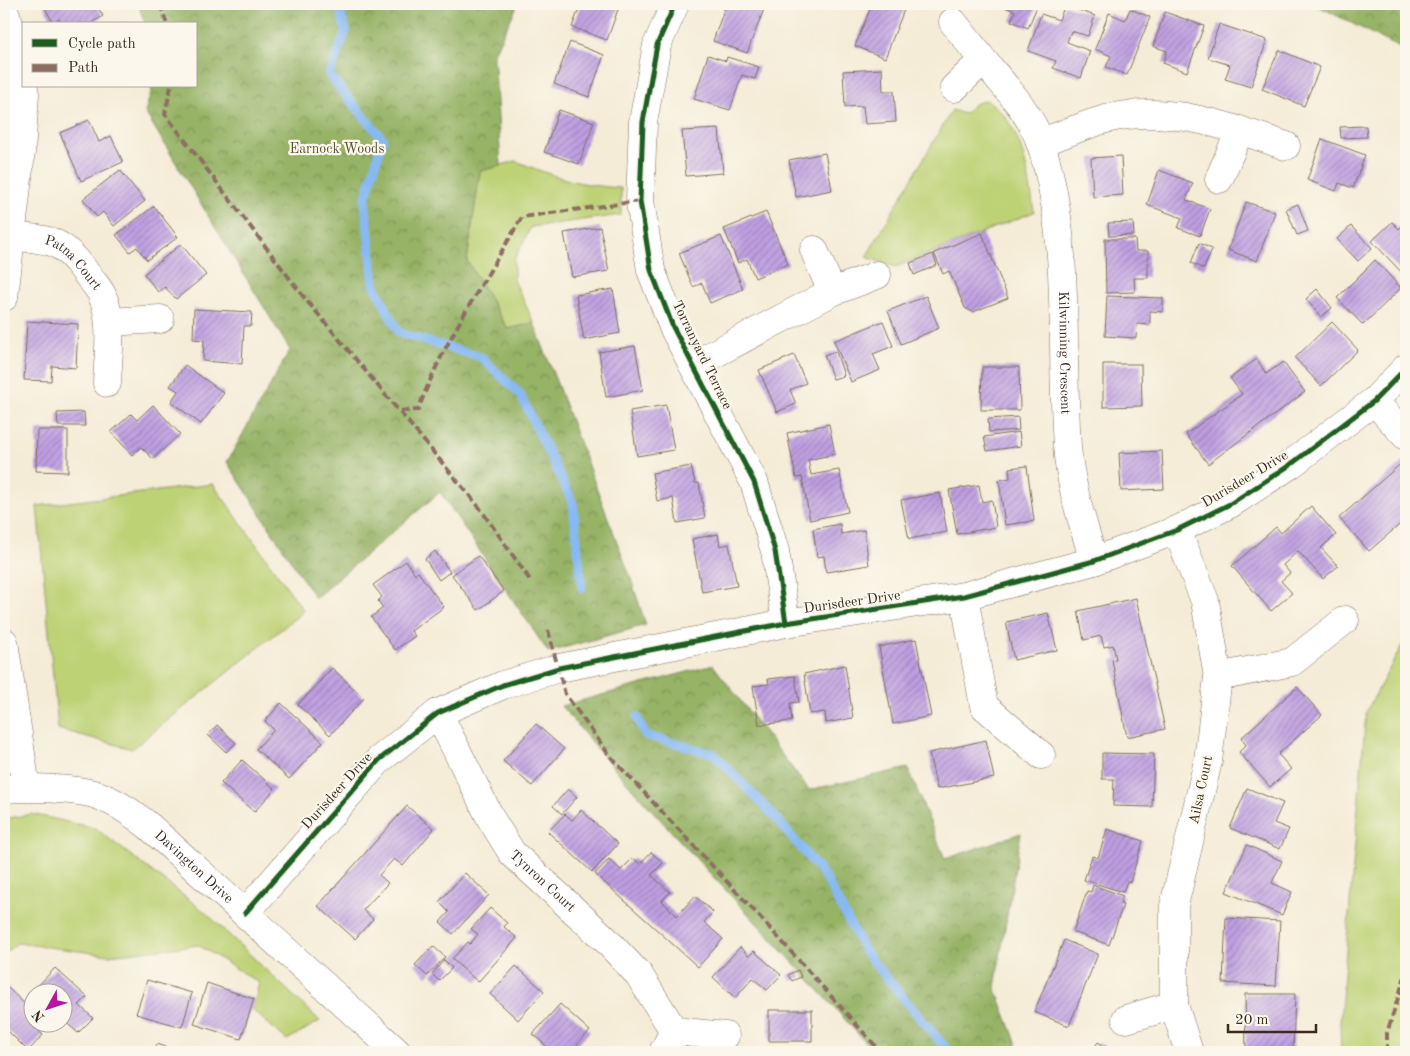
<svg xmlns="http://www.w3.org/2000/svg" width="1410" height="1056" font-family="'Old Standard TT',serif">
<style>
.grass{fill:#bdd175;stroke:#7c7e4a}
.forest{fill:url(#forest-crowns);stroke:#686e42}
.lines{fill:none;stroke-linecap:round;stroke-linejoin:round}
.stream{stroke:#88b9f4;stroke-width:9}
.building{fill:url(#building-hatch)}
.minor-casing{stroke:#7c6e5f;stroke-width:29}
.minor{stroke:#fff;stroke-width:28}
.quiet{stroke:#8d6e63;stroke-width:4;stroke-dasharray:8 4;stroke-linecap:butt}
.cycleway-casing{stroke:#fbf7ec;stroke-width:8}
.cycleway{stroke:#1b5e20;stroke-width:5}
.labels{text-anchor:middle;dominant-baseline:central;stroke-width:4.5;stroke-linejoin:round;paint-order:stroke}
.park-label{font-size:14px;fill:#5c5434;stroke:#fbf7ec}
.street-label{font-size:14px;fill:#3b2a1e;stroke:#fbf7ec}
</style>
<defs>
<pattern id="forest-crowns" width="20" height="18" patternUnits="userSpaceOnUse" patternTransform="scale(1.25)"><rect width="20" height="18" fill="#96b366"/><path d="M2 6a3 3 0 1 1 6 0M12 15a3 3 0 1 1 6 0" fill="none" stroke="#7c9253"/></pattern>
<pattern id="building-hatch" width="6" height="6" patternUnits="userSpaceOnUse" patternTransform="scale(1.25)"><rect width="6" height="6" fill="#bf9fe2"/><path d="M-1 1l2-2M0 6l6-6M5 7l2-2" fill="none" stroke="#9c82b7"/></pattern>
</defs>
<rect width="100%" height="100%" fill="#fbf7ec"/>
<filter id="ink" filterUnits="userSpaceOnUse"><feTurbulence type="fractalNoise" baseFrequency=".02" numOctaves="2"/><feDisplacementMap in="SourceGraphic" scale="10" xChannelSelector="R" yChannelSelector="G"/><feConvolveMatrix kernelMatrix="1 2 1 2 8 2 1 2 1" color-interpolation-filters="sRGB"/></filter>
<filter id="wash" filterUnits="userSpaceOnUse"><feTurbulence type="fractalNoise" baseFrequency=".0096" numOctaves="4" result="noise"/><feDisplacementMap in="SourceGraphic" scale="20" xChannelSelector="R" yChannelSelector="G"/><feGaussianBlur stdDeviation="1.12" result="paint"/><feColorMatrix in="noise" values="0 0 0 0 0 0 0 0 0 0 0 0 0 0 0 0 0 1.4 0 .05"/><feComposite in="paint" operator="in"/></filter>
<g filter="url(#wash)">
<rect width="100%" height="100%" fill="#f5ecd7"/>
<!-- grass -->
<g class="grass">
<path d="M986,100C1021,119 1029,175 1034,212L896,267L866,257L952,110L964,114L974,104Z"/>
<path d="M516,161C552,176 581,186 621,188V215L531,227L514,260V280L534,323L508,329L467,261L480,171Z"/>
<polygon points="213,484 304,611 132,749 58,729 37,506"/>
<polygon points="1406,638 1406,1052 1341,1052 1340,1022 1366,712"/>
<polygon points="32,814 95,828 205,912 320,1021 287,1040 252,1010 259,983 198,945 109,955 17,943 4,954 4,819"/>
</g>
<!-- forest -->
<g class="forest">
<polygon points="138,4 518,4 494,53 501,166 480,171 467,261 508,329 534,323 630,576 646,625 548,652 440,492 315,598 227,462 290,350 145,112 153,86 196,86 196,24 145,24"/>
<polygon points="1314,4 1406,4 1406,51"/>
<path d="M713,665L809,790L908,768L945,859L1021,833L995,987L1020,1052H874C772,935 660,826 561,706Z"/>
</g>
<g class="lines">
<!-- stream -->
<g class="stream">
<polyline points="338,4 346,31 329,75 383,139 365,200 374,284 399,333 481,357 520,394 573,503 582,588"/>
<polyline points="637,717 645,735 714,754 776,818 825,877 865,952 949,1052"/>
</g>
</g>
<g id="blocks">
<!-- building -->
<g class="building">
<polygon points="47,4 96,4 103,16 90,24 62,24 59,19 53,23 44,6"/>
<polygon points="581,4 620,4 607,40 572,27"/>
<polygon points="726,4 766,4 747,53 713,41"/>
<polygon points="872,4 888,4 904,10 885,58 855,46"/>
<polygon points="997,4 1038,4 1028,28 1011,21 1015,11"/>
<polygon points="1065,5 1095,16 1088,36 1071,31 1067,42 1090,51 1081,78 1053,68 1056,61 1028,51 1041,14 1059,20"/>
<polygon points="1130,9 1150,17 1127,75 1106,67 1111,56 1095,49 1109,13 1125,20"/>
<polygon points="1165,12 1204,26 1187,72 1163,63 1167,51 1153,46"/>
<polygon points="1219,24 1267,40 1251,87 1225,79 1230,65 1208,58"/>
<polygon points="570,42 604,55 589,97 554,84"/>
<polygon points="1279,50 1320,67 1304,106 1262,89"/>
<polygon points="708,55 726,61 727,57 759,67 755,79 742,75 730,110 694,99"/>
<polygon points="882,69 883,91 894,91 896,122 865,124 863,106 845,107 843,71"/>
<polygon points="559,110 594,122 579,164 544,152"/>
<polygon points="89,120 99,142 111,136 123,162 81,181 60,133"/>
<polygon points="1366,126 1367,137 1341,138 1340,127"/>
<polygon points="719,129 723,173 686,176 682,131"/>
<polygon points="1322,139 1365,155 1353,188 1339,183 1336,191 1307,180"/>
<polygon points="825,153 832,190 796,197 789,160"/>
<polygon points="1121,156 1123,195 1093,197 1091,158"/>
<polygon points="120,170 145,201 114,226 103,212 97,217 83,199"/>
<polygon points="1159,170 1193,183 1186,200 1210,209 1200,236 1178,228 1182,218 1147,205"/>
<polygon points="1246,202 1275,212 1257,261 1228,250"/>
<polygon points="1298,204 1308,231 1297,235 1286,209"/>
<polygon points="154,206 178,237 147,260 137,247 130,252 116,235"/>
<polygon points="766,212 788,264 755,278 747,259 738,263 724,229"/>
<polygon points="1406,221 1406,275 1405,276 1372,241 1392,222 1399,229"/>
<polygon points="1133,222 1134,235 1109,236 1108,223"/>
<polygon points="1351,226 1372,248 1358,261 1337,239"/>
<polygon points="600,227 609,271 572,277 564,233"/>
<polygon points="982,233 1008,298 973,312 965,308 949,271 943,274 934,253"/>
<polygon points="721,236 743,289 710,303 702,283 693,287 679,253"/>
<polygon points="1105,239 1135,239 1136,251 1148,251 1148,278 1134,278 1135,292 1106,293"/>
<polygon points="1199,243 1212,249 1204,269 1191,263"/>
<polygon points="181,244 206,275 176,299 165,287 158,292 144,274"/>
<polygon points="933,254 937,265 914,275 910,263"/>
<polygon points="1375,260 1401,288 1363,325 1337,298"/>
<polygon points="613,289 620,333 584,340 576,295"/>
<polygon points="1317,289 1332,308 1321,317 1306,299"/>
<polygon points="926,296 939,328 901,344 888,311"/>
<polygon points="1107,296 1163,298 1163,312 1150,311 1150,325 1137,324 1136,338 1105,336"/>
<polygon points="194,309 252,312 251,326 244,326 242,364 203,361 204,340 193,339"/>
<polygon points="27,321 78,324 76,368 52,366 51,381 24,380"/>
<polygon points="883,321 893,346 873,354 880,370 851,382 834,341"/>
<polygon points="1332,322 1358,350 1321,386 1295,358"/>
<polygon points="635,346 643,390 606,397 599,352"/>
<polygon points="836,351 844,376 833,379 824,355"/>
<polygon points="794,355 806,383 790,390 796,404 777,412 759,370"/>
<polygon points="1257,359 1266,374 1283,362 1305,392 1208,464 1186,434 1242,394 1230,378"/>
<polygon points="1103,364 1141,364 1142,406 1103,407"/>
<polygon points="185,365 224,393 201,424 171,402 178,391 170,386"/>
<polygon points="982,367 1019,367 1020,410 981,410"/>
<polygon points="153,405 180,434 153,459 141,447 132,455 111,432 131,414 137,420"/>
<polygon points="666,405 674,450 637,456 630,411"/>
<polygon points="84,412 85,426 58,426 57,413"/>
<polygon points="1018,417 1019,430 989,432 988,419"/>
<polygon points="829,424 835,454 808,460 811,475 839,470 848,512 810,520 802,477 796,478 787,433"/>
<polygon points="37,430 68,430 68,472 36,471"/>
<polygon points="1019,432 1021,446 987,451 984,437"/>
<polygon points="1162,451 1164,489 1121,491 1119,453"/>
<polygon points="1406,459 1406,519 1369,551 1339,518"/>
<polygon points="691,466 695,483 699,483 705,518 677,523 673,498 657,501 652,473"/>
<polygon points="1027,466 1034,521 1005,525 999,480 1010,478 1009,468"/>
<polygon points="979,485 982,502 992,500 996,527 957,534 949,490"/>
<polygon points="940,493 947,532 909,539 901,500"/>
<polygon points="1311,506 1336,535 1321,548 1338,566 1323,579 1298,551 1283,565 1290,573 1281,581 1292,593 1271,611 1232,566 1276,527 1281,533"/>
<polygon points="840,524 841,534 864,530 869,565 826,572 824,556 817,557 813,529"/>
<polygon points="718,534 720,546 729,544 737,586 702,592 692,539"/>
<polygon points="435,551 450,572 439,580 425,559"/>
<polygon points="478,556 504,591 478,610 452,575"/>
<polygon points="406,561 415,574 418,572 444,607 411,631 415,636 395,650 371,617 383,608 378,601 382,597 373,585"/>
<polygon points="1136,598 1165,729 1127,737 1112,660 1116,659 1113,645 1104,647 1101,636 1084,640 1078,611"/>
<polygon points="1048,613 1057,650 1014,660 1006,622"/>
<polygon points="916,639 931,716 893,724 879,647"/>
<polygon points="845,665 853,718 826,723 825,712 810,714 804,674"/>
<polygon points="332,668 364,698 330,735 298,705"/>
<polygon points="795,676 799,702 790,703 792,721 759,725 753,686 769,684 768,679"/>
<polygon points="1297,687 1322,715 1278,754 1291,769 1270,787 1239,752 1246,745 1241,738"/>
<polygon points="281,703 323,742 289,779 256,749 274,730 265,721"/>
<polygon points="536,724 564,749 532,786 503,761"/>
<polygon points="217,725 236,743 226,752 208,735"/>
<polygon points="986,740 994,778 937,789 929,753"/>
<polygon points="1102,753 1154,754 1152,807 1113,806 1114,779 1102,779"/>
<polygon points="242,760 275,789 254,812 221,783"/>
<polygon points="1247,788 1283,803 1274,823 1289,829 1280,849 1230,828"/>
<polygon points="568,789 577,797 562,814 553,806"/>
<polygon points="407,806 434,829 403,866 394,859 379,875 388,883 363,910 373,919 355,939 318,906"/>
<polygon points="581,810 618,844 592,872 548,832 565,814 572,820"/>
<polygon points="1107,829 1143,841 1130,882 1127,881 1123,892 1084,880 1092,856 1098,858"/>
<polygon points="1247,845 1282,861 1272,883 1292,892 1282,915 1226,892"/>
<polygon points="651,852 663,863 651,875 670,892 662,901 677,916 695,896 713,912 704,922 723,939 698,967 595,874 609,859 621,870 633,858 640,864"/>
<polygon points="465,873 489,895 453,934 440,922 449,912 439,902"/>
<polygon points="1093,885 1123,896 1120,904 1123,905 1109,945 1073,932 1087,891 1091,892"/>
<polygon points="490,908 507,923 504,927 517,938 478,982 452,959 468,942 470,944 478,934 471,929"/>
<polygon points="1226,918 1280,921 1276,986 1223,983"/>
<polygon points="1064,940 1098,954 1069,1026 1034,1012"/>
<polygon points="433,946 445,957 427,976 415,965"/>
<polygon points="740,947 749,956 754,951 781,975 767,990 753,978 735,998 713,977"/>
<polygon points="444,960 452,968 439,981 432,974"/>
<polygon points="516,966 544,991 518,1020 490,994"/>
<polygon points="55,968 87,997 79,1005 93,1018 78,1033 62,1019 62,994 36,994 33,991"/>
<polygon points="798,970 801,977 792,981 788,975"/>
<polygon points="147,980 192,993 182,1027 136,1014"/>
<polygon points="207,983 254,999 241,1039 194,1024"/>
<polygon points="5,985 32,1011 32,1019 29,1022 43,1035 28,1051 4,1027"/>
<polygon points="1245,994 1295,994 1293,1052 1246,1052"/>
<polygon points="560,1004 590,1031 570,1052 553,1052 533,1034"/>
<rect x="769" y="1010" width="43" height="31"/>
<polygon points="1098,1042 1114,1052 1091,1052"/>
<polygon points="157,1044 169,1048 168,1052 154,1052"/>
<polygon points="4,1045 12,1052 4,1052"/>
</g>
</g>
</g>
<g filter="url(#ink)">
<use href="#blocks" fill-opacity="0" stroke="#7c6e5f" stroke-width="1"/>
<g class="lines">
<defs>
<g id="minor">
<polyline points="675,4 657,45 643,122 640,201 651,270 673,327 754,482 775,551 786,623"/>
<polyline points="4,9 16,44 25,94 21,152 4,297"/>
<polyline points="953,22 983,60"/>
<path id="s1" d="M954,88L983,60C1004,85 1030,112 1041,144C1072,241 1060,346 1067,446C1070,485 1083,524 1094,561"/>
<path d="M1040,143C1062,135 1084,125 1106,119C1166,104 1230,126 1286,146"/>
<polyline points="1219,179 1240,130"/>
<path id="s2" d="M11,237C48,239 60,238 84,270C89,278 98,286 102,295C114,321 108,356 107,383"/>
<polyline points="814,250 832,292 877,275"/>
<polyline points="109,322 160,319"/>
<polyline points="693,365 832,292"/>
<polyline points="1374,401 1406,436"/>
<polyline points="1177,530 1205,601 1218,677 1208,761 1174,906 1174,1005 1189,1052"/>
<polyline points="964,596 984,706 1041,755"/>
<polyline points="4,642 26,787"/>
<polyline points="1218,677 1292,662 1345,620"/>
<path id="s3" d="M438,713L491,819L512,853L605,939L639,975L674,1031L663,1052"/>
<path id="s4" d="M4,789C27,787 75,788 97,795C117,802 134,814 150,827L397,1052"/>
<polyline points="245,913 379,760 438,713 503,685 559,668 786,623 964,596 1094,561 1177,530 1230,504 1290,465 1374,401 1406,368"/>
<polyline points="1126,1019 1174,1005"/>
<polyline points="674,1031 725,1036"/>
</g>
</defs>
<!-- minor casing -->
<use href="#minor" class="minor-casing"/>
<!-- minor -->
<use href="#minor" class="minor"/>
<!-- quiet -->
<g class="quiet">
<polyline points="160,4 167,24"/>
<polyline points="171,86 165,114 303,296 479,507 530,580"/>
<path d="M401,411L418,410C443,342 486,279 522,217L640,201"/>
<polyline points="548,630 565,694 610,756 759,916 881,1052"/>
<polyline points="1387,1052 1387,1033 1406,973"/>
</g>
<defs>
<g id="cycleway">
<polyline points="675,4 657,45 643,122 640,201 651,270 673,327 754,482 775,551 786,623"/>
<polyline points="245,913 379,760 438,713 503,685 559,668 786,623 964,596 1094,561 1177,530 1230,504 1290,465 1374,401 1406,368"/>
</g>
</defs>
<!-- cycleway casing -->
<use href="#cycleway" class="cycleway-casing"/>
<!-- cycleway -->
<use href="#cycleway" class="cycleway"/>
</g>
</g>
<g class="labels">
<!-- park labels -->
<g class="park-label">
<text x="337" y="149">Earnock Woods</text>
</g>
<!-- street labels -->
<g class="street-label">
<text stroke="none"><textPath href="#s2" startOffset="71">Patna Court</textPath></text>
<text stroke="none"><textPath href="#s1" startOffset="354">Kilwinning Crescent</textPath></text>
<text transform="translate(702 355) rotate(64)">Torranyard Terrace</text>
<text transform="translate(1245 479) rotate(-31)">Durisdeer Drive</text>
<text transform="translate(852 602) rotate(-8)">Durisdeer Drive</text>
<text transform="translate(1201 790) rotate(-78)">Ailsa Court</text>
<text transform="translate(337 791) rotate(-48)">Durisdeer Drive</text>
<text stroke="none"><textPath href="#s4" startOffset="215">Davington Drive</textPath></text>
<text stroke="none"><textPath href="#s3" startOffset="200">Tynron Court</textPath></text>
</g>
</g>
<!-- margin -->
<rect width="1410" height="1056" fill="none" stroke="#fbf7ec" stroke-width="20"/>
<!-- legend -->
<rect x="22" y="22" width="175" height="65" fill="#fbf7ec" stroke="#aea59a"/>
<rect x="32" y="39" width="25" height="8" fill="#1b5e20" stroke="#aea59a"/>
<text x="68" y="48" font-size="15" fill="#3b2a1e">Cycle path</text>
<rect x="32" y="64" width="25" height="8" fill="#8d6e63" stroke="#aea59a"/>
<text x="68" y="72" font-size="15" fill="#3b2a1e">Path</text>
<!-- north arrow -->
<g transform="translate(48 1008) rotate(230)"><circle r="24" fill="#fbf7ec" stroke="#aea59a"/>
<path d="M0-4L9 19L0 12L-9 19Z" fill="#b5179e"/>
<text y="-8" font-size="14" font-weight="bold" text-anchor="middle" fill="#3b2a1e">N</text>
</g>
<!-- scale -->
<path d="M1228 1024v8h88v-8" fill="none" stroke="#3b2a1e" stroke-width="2.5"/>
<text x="1235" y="1024" font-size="15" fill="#3b2a1e" stroke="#fbf7ec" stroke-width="4" paint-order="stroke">20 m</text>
</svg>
